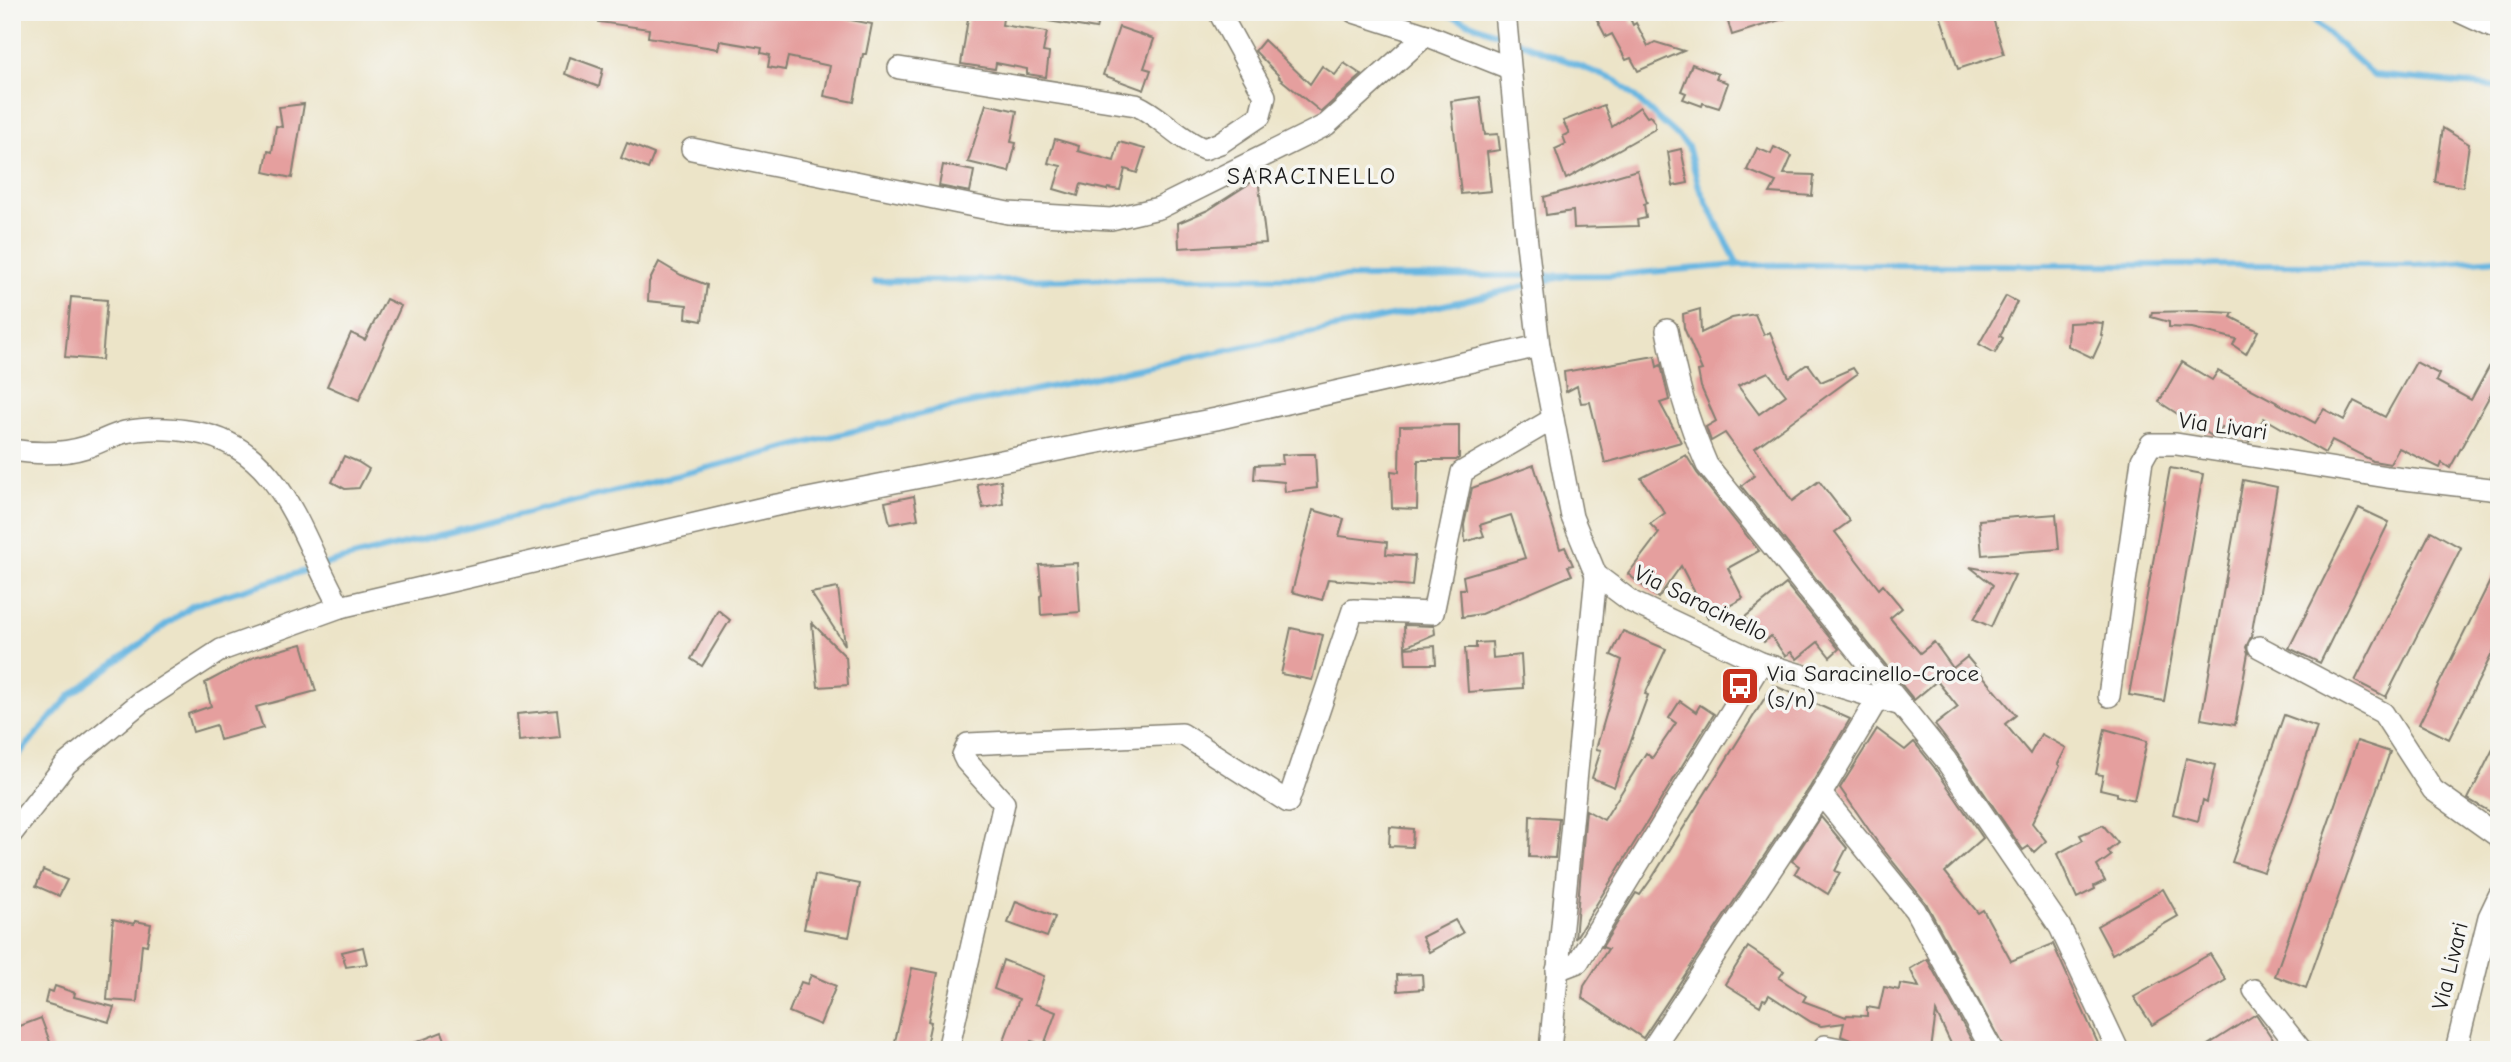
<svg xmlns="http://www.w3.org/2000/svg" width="2511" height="1062" font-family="'Comic Neue',sans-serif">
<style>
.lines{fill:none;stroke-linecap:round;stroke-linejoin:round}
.stream{stroke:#67b6e1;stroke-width:6}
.building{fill:#e59f9e;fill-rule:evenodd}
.minor-casing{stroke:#848072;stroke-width:24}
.minor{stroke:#fff;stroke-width:21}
.labels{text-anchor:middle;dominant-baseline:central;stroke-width:7;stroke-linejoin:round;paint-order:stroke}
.street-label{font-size:23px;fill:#1c1c1c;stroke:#f6f6f2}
.poi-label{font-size:23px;fill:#1c1c1c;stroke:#f6f6f2;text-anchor:start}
.neighbourhood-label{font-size:24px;letter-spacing:2px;fill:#1c1c1c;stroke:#f6f6f2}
</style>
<rect width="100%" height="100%" fill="#f6f6f2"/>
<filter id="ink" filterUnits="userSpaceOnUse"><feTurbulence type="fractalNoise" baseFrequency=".0143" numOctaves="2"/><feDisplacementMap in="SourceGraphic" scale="14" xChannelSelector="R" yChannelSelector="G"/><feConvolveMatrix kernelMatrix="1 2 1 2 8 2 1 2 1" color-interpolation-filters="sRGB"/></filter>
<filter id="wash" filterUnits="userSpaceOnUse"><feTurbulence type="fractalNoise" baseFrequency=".00686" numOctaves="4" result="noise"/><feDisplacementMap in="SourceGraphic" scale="28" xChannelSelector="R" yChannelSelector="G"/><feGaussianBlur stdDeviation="1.57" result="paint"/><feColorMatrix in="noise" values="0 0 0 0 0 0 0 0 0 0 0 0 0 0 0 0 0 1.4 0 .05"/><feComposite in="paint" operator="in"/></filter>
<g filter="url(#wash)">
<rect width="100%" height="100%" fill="#ece4c8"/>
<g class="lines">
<!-- stream -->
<g class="stream">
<polyline points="1441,12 1501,35"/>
<polyline points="2304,12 2373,75 2499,87"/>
<polyline points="1512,39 1617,81 1688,146 1699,187 1738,265"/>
<polyline points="875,281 1612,275 1738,265 2415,265 2499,259"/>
<polyline points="12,762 71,695 193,605 337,561 929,412 1463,301 1565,276"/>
</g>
</g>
<g id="blocks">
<!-- building -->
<g class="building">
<polygon points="599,12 782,12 801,15 801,12 809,12 872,24 866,54 863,54 854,102 824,96 830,66 788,57 785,70 768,67 770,55 761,53 762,48 720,41 718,49 648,37 649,29 599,22"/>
<polygon points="969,12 1004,12 1002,25 1047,32 1043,52 1049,53 1046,77 1027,74 1027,69 996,63 995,69 961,64"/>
<polygon points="1049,12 1100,12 1096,29 1048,21"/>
<polygon points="1593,12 1627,12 1633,25 1636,23 1648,46 1655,42 1684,51 1638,71 1631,58 1626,60 1612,34 1606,37"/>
<polygon points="1725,12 1793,12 1793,16 1732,35"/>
<polygon points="1939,12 1991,12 2004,54 1958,69"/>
<polygon points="1119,27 1154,39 1144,68 1151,70 1144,90 1103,75"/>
<polygon points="1264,40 1310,84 1322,66 1335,75 1344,63 1362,75 1321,112 1279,78 1280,77 1255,51"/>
<polygon points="570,57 603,69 599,87 565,74"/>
<polygon points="1692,64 1718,74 1716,78 1728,83 1719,108 1703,103 1702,106 1683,99 1686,93 1681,91"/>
<polygon points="1480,97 1485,135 1498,134 1500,150 1487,152 1491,191 1461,194 1451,101"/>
<polygon points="304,104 292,178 264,172 268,151 272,152 276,126 282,127 279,107"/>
<polygon points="986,104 1017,111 1011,142 1016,143 1009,172 968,162"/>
<polygon points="1604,105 1612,127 1640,107 1647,117 1650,116 1655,122 1655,129 1566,179 1555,149 1566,144 1563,136 1569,133 1563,121"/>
<polygon points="2443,128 2469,144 2463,187 2435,182"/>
<polygon points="1055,139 1079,146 1078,151 1114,161 1119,142 1145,149 1137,173 1125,169 1120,190 1108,188 1107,190 1081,184 1078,196 1054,189 1061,166 1048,163"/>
<polygon points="627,143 654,154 648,169 621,158"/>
<polygon points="1774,147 1792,156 1784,174 1814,175 1812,196 1770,193 1776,182 1747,170 1757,148 1771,154"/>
<polygon points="1681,149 1688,183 1673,186 1668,152"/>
<polygon points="943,165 974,171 970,192 939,186"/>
<polygon points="1637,170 1647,203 1644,204 1646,218 1637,220 1638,226 1574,228 1573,211 1546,215 1544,197"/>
<polygon points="1258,178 1266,243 1179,248 1178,223 1208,210"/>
<polygon points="659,262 681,275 707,285 702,321 686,318 687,305 648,301 649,282"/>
<polygon points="2006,296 2017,302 2000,336 2003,338 1995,353 1979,344"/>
<polygon points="71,297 107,300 102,360 65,357"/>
<polygon points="386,299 401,306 359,400 327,386 351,333 365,340"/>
<path d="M1700,309L1701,333L1732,318L1755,314L1764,335L1770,332L1789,377L1806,365H1809L1821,382L1853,368L1857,374L1755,448L1792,501L1819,481L1850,521L1835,532L1879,589L1883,585L1902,608L1890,618L1920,653L1934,642L1953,668L1967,657L2016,715L2005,724L2030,754L2041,734L2066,748L2058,764L2060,766L2032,823L2046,841L2034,852L2029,846L2023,850L1956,752L1935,725L1958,707L1937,681L1914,700L1741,486L1755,475L1725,433L1711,441L1706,427L1716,421L1701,387L1698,371L1702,370L1684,328L1683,314ZM1768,372L1786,395L1759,414L1738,386Z"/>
<polygon points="2197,311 2233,313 2231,317 2258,331 2246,354 2233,345 2236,339 2192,328 2169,327 2169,322 2151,317 2152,312"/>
<polygon points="2089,322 2103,323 2101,335 2103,336 2093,358 2068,346 2069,323"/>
<polygon points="1655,356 1657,367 1661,365 1669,400 1660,403 1681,442 1605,463 1590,402 1581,403 1577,386 1566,392 1564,372"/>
<polygon points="2494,358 2499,360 2499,379 2450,468 2442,463 2440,468 2399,448 2390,464 2373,461 2332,440 2325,453 2264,418 2249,442 2222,427 2217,437 2212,436 2159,402 2182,362 2212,380 2218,371 2315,423 2324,409 2344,420 2354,401 2385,417 2416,362 2439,374 2436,381 2471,400"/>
<polygon points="1459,425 1459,458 1456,460 1418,460 1417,509 1392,508 1391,471 1399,472 1400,426"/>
<polygon points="1302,454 1315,454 1317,488 1285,492 1284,482 1254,479 1255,465 1283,464 1282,455"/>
<polygon points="1686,455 1697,473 1759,551 1728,568 1743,598 1708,618 1681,566 1658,598 1628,574 1659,533 1650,524 1665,513 1641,478"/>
<polygon points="344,456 358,462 369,469 359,488 345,489 332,482"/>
<polygon points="1534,465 1560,549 1565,547 1573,565 1568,566 1572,575 1481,614 1462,617 1460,589 1465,589 1463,576 1525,558 1511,515 1480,525 1484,536 1465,542 1464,525 1472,488"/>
<polygon points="2170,468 2203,474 2164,701 2129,695"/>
<polygon points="1001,480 1003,504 983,508 977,484"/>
<polygon points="2243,480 2277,487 2251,637 2246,647 2248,653 2235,725 2201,719"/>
<polygon points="914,496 918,519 890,524 885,502"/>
<polygon points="2359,508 2389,522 2320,663 2289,648"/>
<polygon points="1313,510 1344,519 1339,536 1387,542 1386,554 1415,556 1412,586 1328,579 1322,600 1292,592"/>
<polygon points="2056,514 2059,549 1982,555 1979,520"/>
<polygon points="2431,531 2461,548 2386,697 2355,681"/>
<polygon points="1077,563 1080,612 1041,615 1040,596 1042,595 1039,565"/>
<polygon points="2499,563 2499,640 2449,739 2419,724"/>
<polygon points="1970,567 2015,575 1991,627 1974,619 1993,585"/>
<polygon points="1786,584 1839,649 1830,657 1818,642 1797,659 1791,652 1785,656 1771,636 1764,642 1745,617"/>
<polygon points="838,588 845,645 811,593"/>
<polygon points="718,610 730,620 702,666 691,659"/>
<polygon points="812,623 846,657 848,685 818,687"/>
<polygon points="1404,625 1434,626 1435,634 1405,647"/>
<polygon points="1291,628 1323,635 1312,680 1281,674"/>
<polygon points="1623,631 1666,649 1645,694 1648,695 1614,787 1592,778 1601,750 1596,749 1622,660 1611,655"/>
<polygon points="1492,642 1493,658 1521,655 1523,688 1468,692 1465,648 1476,648 1476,643"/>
<polygon points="302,644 316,691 256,707 263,728 220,740 216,725 193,732 188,714 211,706 205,683 254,657"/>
<polygon points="1435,646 1436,664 1406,664 1405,648"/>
<polygon points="1773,685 1850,719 1810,787 1643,1038 1582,998 1584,986 1608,949 1602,947 1636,893 1640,895 1652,878"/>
<polygon points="1680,701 1696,712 1700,705 1714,714 1575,939 1586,810 1604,820 1646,753 1652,758 1676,723 1669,718"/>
<polygon points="557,710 560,737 519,741 517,714"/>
<polygon points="2284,715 2317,727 2292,800 2264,872 2232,862"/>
<polygon points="1877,729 1905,750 1914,742 1934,767 1983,838 1945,872 1978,913 1983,910 2011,961 2053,944 2101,1050 2005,1050 1926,903 1878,843 1840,788"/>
<polygon points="2105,729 2147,741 2134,800 2117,796 2117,793 2100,789 2103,775 2096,774"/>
<polygon points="2499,737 2499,817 2468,799"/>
<polygon points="2357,741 2390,752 2306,988 2275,976"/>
<polygon points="2186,758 2215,765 2207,802 2203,800 2198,821 2173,814"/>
<polygon points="1530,816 1559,818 1555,858 1529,857"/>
<polygon points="1821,817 1847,848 1835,871 1840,873 1828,894 1795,873 1799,866 1792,861"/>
<polygon points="2103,825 2118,843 2108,851 2111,856 2097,866 2105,881 2094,886 2095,889 2077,898 2057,854 2083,840 2080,835"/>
<polygon points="1390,827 1413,829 1412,847 1389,846"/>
<polygon points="43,870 67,880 59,896 36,886"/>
<polygon points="815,875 860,884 849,937 804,929"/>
<polygon points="2163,889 2178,916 2112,954 2097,926"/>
<polygon points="1016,901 1055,917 1047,937 1008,923"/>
<polygon points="113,919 134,924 135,921 151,924 147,945 142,944 137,1002 107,1000"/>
<polygon points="1455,920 1463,933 1429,952 1422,937"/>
<polygon points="363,947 367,964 346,967 342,952"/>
<polygon points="1748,947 1784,971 1779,978 1806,996 1803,1001 1846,1017 1847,1015 1867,1016 1867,1007 1879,1009 1884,987 1899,990 1900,984 1919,987 1910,969 1927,959 1977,1050 1954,1050 1936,1012 1931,1050 1886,1050 1887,1046 1855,1042 1841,1036 1844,1023 1821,1026 1811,1022 1769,995 1766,1000 1763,999 1760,1006 1725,984"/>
<polygon points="2210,954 2226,980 2152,1025 2134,997"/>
<polygon points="1003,960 1044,976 1035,1004 1056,1012 1044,1045 1031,1041 1029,1046 1024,1045 1021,1050 1003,1043 1019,999 994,989"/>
<polygon points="912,968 938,973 928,1021 931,1022 925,1050 893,1050"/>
<polygon points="1422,974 1423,989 1398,991 1397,975"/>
<polygon points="811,975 836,986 820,1025 789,1012 801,982 807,984"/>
<polygon points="55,986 75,993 74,997 114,1007 109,1022 45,1003 48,990 53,992"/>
<polygon points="2256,1014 2280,1050 2200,1050"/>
<polygon points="41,1018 53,1050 12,1050 12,1029"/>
<polygon points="442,1032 449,1050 399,1050 399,1049"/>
</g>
</g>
</g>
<g filter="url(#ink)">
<use href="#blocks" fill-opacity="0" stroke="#848072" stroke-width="2"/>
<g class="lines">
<defs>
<g id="minor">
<polyline points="1354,12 1426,35 1509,68"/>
<polyline points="1505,12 1525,226 1539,346 1572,517 1596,575 1632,602 1761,663 1901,705"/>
<polyline points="2460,12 2499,30"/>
<path d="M899,68L1136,105C1161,116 1178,139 1204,149L1220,143L1260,116L1265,96L1219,12"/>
<polyline points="692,149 1008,213 1111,219 1159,208 1326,125 1426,35"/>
<path d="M1667,330C1677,382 1686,417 1707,465L1945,759L2060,927L2118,1050"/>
<path d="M12,450C37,454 61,455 86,447C99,443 112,435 125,432C148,427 171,428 194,432C284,447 300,538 340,607"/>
<polyline points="2259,647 2383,713 2433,790 2499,837"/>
<polyline points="2109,696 2142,460 2151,444 2176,444 2387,477 2499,490"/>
<polyline points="1821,794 1915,910 1992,1050"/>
<polyline points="12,833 66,764 141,702 221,650 340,607 772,506 1216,419 1539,346"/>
<polyline points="1557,970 1578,962 1761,663"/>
<polyline points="2254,990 2301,1050"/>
<polyline points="1825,1046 1845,1050"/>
<polyline points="1652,1049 1821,794 1878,698"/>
<polyline points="948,1050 1004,803 966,761 963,755 968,744 1182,734 1288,802 1353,610 1433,613 1462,472 1553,419"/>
<polyline points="1550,1050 1596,575"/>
<polyline points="2456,1050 2489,917 2499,896"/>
</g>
</defs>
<!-- minor casing -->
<use href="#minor" class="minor-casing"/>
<!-- minor -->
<use href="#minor" class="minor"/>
</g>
</g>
<!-- icons -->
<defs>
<symbol id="bus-square" viewBox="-11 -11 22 22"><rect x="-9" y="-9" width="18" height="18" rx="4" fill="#c8321e" stroke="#f6f6f2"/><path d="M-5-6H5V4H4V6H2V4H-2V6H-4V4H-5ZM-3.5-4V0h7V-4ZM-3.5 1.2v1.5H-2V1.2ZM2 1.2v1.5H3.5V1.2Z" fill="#fff"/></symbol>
</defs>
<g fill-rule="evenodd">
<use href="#bus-square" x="1718" y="664" width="44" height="44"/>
</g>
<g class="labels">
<!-- street labels -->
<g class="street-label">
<text transform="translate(2223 426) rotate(8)">Via Livari</text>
<text transform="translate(1701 603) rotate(26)">Via Saracinello</text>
<text transform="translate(2450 966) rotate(-76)">Via Livari</text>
</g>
<!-- poi labels -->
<g class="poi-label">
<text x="1767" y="673">Via Saracinello-Croce<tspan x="1767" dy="26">(s/n)</tspan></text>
</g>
<!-- neighbourhood labels -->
<g class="neighbourhood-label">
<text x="1312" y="176">SARACINELLO</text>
</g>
</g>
<!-- margin -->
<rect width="2511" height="1062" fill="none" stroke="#f6f6f2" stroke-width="42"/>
</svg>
